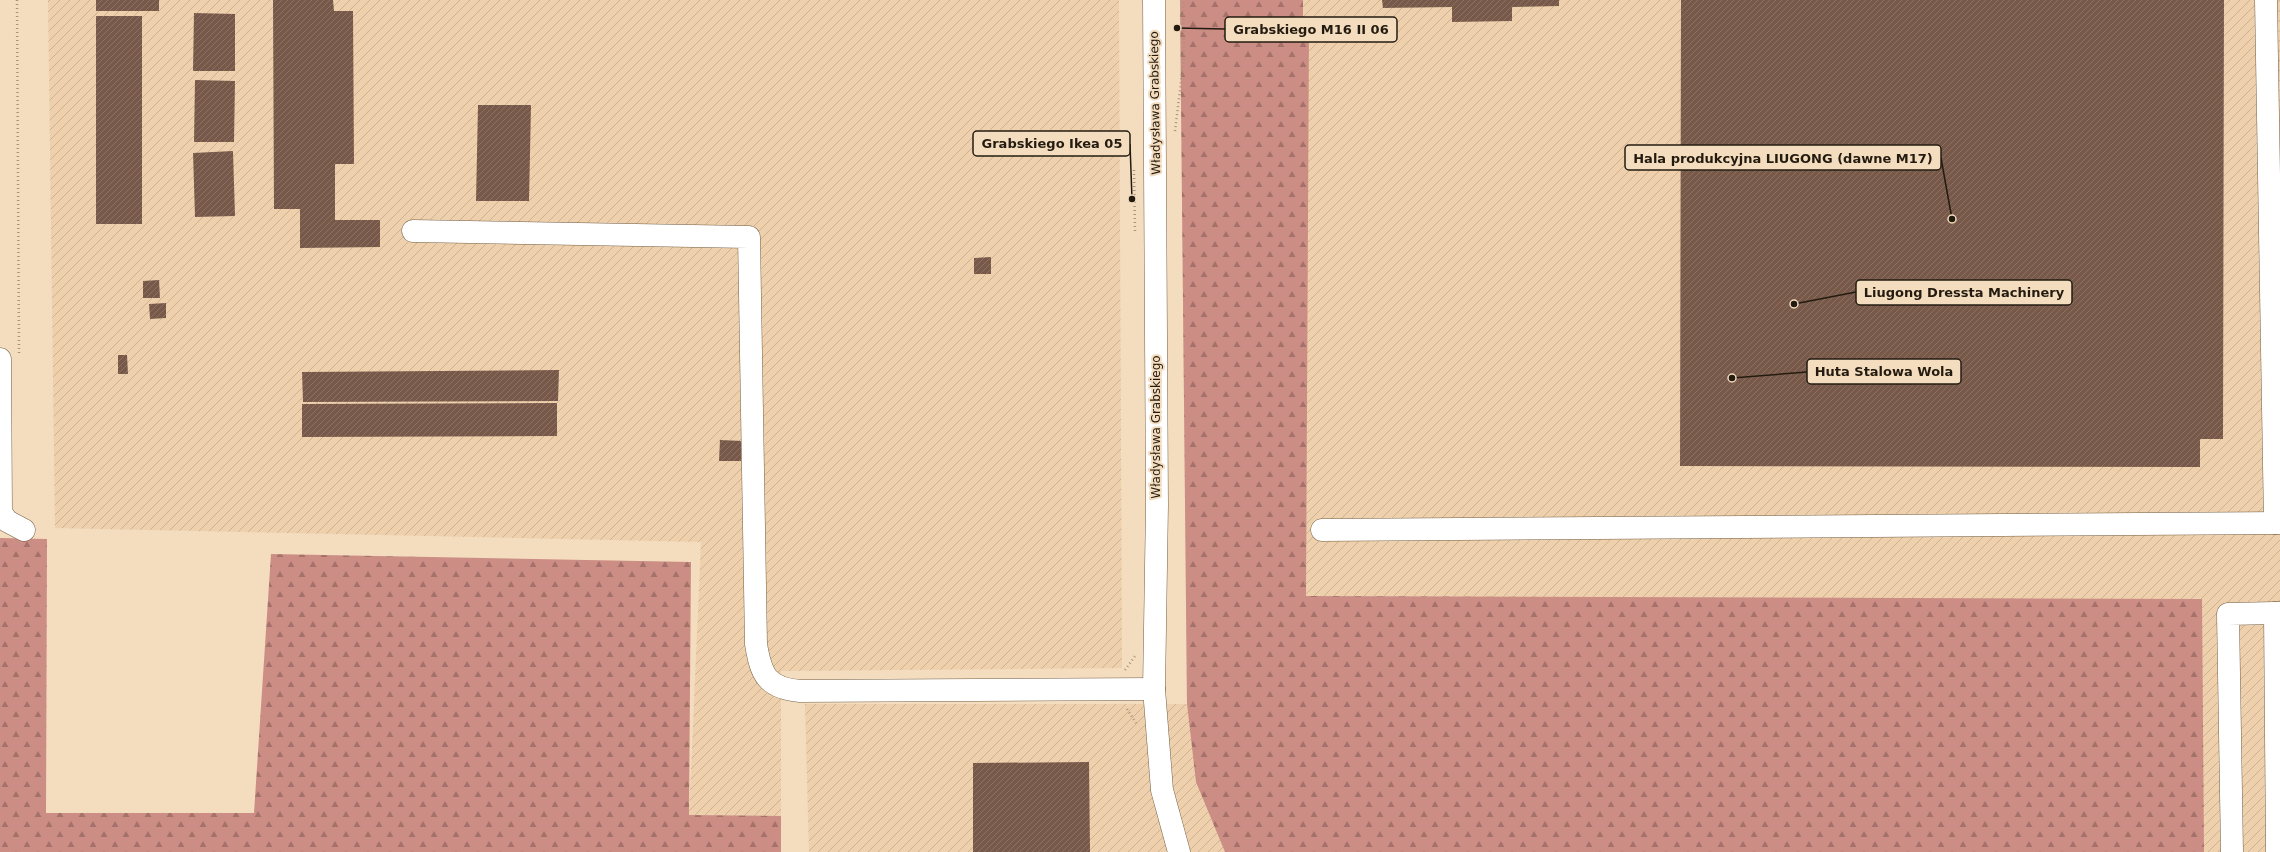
<svg xmlns="http://www.w3.org/2000/svg" width="2280" height="852" font-family="'DejaVu Sans',sans-serif">
<style>
.industrial{fill:url(#industrial-furrows)}
.forest{fill:url(#forest-firs)}
.building{fill:url(#building-hatch)}
.lines{fill:none;stroke-linecap:round;stroke-linejoin:round}
.minor-casing{stroke:#756046;stroke-width:23}
.path{stroke:#a5937c;stroke-width:2.5;stroke-dasharray:1 3;stroke-linecap:butt}
.minor{stroke:#fff;stroke-width:22}
.labels{text-anchor:middle;dominant-baseline:central;stroke-width:4;stroke-linejoin:round;paint-order:stroke}
.street-label{font-size:12px;fill:#231b10;stroke:#f4dcbe}
.leader{fill:none;stroke:#231b10;stroke-width:1.5}
.callout-dot{fill:#231b10;stroke:#f4dcbe;stroke-width:1.5}
.callout{fill:#f4dcbe;stroke:#231b10;stroke-width:1.5}
.callout-label{font-size:13px;text-anchor:middle;font-weight:bold;fill:#231b10}
</style>
<defs>
<pattern id="industrial-furrows" width="10" height="10" patternUnits="userSpaceOnUse"><rect width="10" height="10" fill="#eed0ac"/><path d="M-1 1l2-2M0 10L10 0M9 11l2-2" fill="none" stroke="#ccb293"/></pattern>
<pattern id="forest-firs" width="22" height="20" patternUnits="userSpaceOnUse"><rect width="22" height="20" fill="#cc8d85"/><path d="M5 1l3.5 6h-7zM16 11l3.5 6h-7z" fill="#a5726b"/></pattern>
<pattern id="building-hatch" width="6" height="6" patternUnits="userSpaceOnUse"><rect width="6" height="6" fill="#785949"/><path d="M-1 1l2-2M0 6l6-6M5 7l2-2" fill="none" stroke="#897264"/></pattern>
</defs>
<rect width="100%" height="100%" fill="#f4dcbe"/>
<!-- industrial -->
<g class="industrial">
<polygon points="48,0 1119,0 1122,668 781,671 781,816 689,816 701,542 55,528"/>
<polygon points="1180,0 2280,0 2280,852 809,852 805,704 1187,704"/>
</g>
<!-- forest -->
<g class="forest">
<polygon points="1180,0 1303,0 1303,27 1309,29 1306,596 2202,599 2204,852 1225,852 1196,782 1187,704"/>
<polygon points="0,538 47,539 46,813 254,813 271,554 691,562 689,815 781,816 781,852 0,852"/>
</g>
<!-- building -->
<g class="building">
<rect x="96" y="0" width="63" height="11"/>
<polygon points="273,0 333,0 334,11 353,11 354,164 335,164 335,220 380,220 380,247 300,248 300,209 274,209"/>
<polygon points="1382,0 1559,0 1559,6 1512,7 1512,21 1452,22 1452,7 1383,8"/>
<polygon points="1681,0 2224,0 2223,439 2200,439 2200,467 1680,466"/>
<polygon points="194,13 235,14 235,71 193,71"/>
<rect x="96" y="16" width="46" height="208"/>
<polygon points="195,80 235,81 234,142 194,142"/>
<polygon points="478,105 531,105 529,201 476,201"/>
<polygon points="233,151 235,216 195,217 193,153"/>
<polygon points="991,257 991,274 974,274 974,258"/>
<polygon points="159,280 160,298 143,298 143,281"/>
<polygon points="166,303 166,318 150,319 149,304"/>
<polygon points="118,355 127,355 128,374 118,374"/>
<polygon points="559,370 558,401 303,402 302,372"/>
<polygon points="557,403 557,436 302,437 302,404"/>
<polygon points="720,440 742,441 741,461 719,461"/>
<polygon points="1089,762 1090,852 973,852 973,763"/>
</g>
<g class="lines">
<defs>
<g id="minor">
<polyline points="1154,0 1157,505 1154,689 1162,790 1179,852"/>
<polyline points="2266,0 2275,523"/>
<path d="M413,231L749,237L756,644C761,675 767,688 800,691L1154,689"/>
<polyline points="0,359 1,512 7,521 24,530"/>
<polyline points="1322,530 2280,523"/>
<polyline points="2232,852 2228,614 2275,613"/>
<polyline points="2277,852 2275,613 2280,613"/>
</g>
</defs>
<!-- minor casing -->
<use href="#minor" class="minor-casing"/>
<!-- path -->
<g class="path">
<polyline points="17,0 19,354"/>
<polyline points="1175,131 1184,57 1183,0"/>
<polyline points="1134,170 1135,231"/>
<polyline points="1125,670 1135,656"/>
<polyline points="1127,709 1136,723"/>
</g>
<!-- minor -->
<use href="#minor" class="minor"/>
</g>
<g class="labels">
<!-- street labels -->
<g class="street-label">
<text transform="translate(1155 103) rotate(-91)">Władysława Grabskiego</text>
<text transform="translate(1156 427) rotate(-90)">Władysława Grabskiego</text>
</g>
</g>
<!-- callouts -->
<path class="leader" d="M1177 28L1225 29M1132 199L1130 144M1952 219L1941 158M1794 304L1856 292M1732 378L1807 372"/>
<g class="callout-dot">
<circle cx="1177" cy="28" r="4"/>
<circle cx="1132" cy="199" r="4"/>
<circle cx="1952" cy="219" r="4"/>
<circle cx="1794" cy="304" r="4"/>
<circle cx="1732" cy="378" r="4"/>
</g>
<g class="callout">
<rect x="1225" y="17" width="172" height="25" rx="4"/>
<rect x="973" y="131" width="157" height="25" rx="4"/>
<rect x="1625" y="145" width="316" height="25" rx="4"/>
<rect x="1856" y="280" width="216" height="25" rx="4"/>
<rect x="1807" y="359" width="154" height="25" rx="4"/>
</g>
<g class="callout-label">
<text x="1311" y="34">Grabskiego M16 II 06</text>
<text x="1052" y="148">Grabskiego Ikea 05</text>
<text x="1783" y="163">Hala produkcyjna LIUGONG (dawne M17)</text>
<text x="1964" y="297">Liugong Dressta Machinery</text>
<text x="1884" y="376">Huta Stalowa Wola</text>
</g>
</svg>
